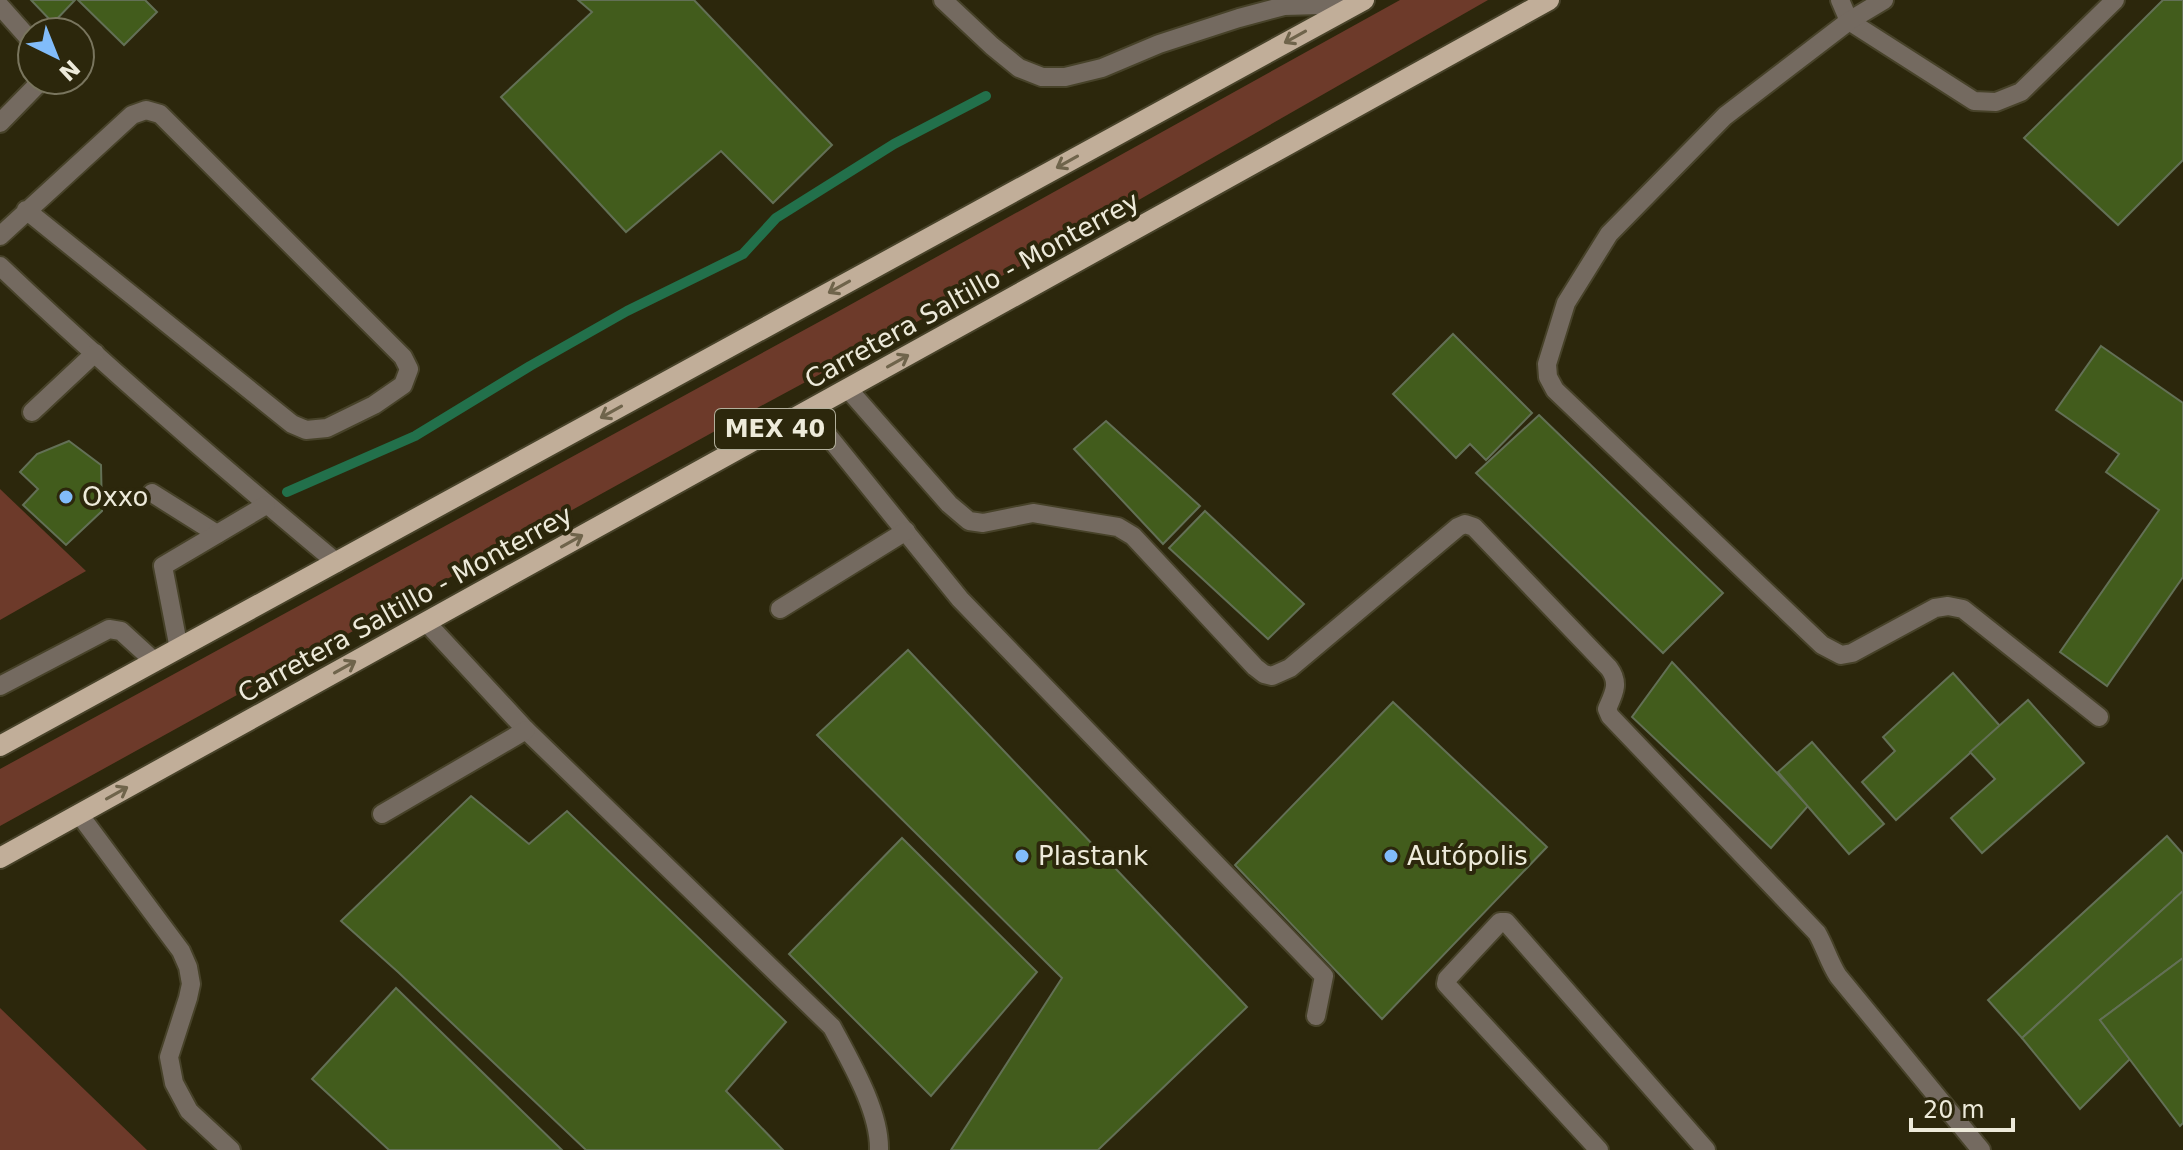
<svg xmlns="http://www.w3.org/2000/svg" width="2183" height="1150" font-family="'DejaVu Sans',sans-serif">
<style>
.green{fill:#6d3a2a}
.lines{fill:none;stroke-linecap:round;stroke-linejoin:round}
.stream{stroke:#22704b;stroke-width:10}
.building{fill:#425c1c;stroke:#637056;stroke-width:2}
.service-casing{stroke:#474229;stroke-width:22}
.primary-casing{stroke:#474229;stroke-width:24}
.service{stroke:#746a60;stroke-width:18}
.primary{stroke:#c1ae99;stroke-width:20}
.oneway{stroke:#6f644b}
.poi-dot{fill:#81bcfa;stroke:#2c270c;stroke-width:3}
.labels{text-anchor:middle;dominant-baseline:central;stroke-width:8;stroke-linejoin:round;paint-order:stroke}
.shield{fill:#2c270c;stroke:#b3b09c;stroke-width:2}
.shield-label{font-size:24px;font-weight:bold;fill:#edeada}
.street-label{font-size:26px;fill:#edeada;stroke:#2c270c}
.poi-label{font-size:26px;fill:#edeada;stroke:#2c270c;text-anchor:start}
</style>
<rect width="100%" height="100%" fill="#2c270c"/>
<!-- green -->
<g class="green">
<polygon points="1400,0 1488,0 1074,237 735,420 0,826 0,769 839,311"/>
<polygon points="0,489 86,571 0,620"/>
<polygon points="0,1008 147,1150 0,1150"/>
</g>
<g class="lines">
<!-- stream -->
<polyline class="stream" points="287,492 415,436 530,366 627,311 743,254 776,218 894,144 986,96"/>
</g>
<!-- building -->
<g class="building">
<polygon points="31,0 75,0 53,23"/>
<polygon points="78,0 145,0 157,12 124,45"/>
<polygon points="578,0 694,0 832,145 773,203 721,151 626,232 501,97 592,12"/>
<polygon points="2163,0 2183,0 2183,160 2118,225 2024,138"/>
<polygon points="1453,334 1532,413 1486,460 1470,444 1456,458 1393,394"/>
<polygon points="2101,346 2183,403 2183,577 2107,686 2060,652 2159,510 2106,472 2119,454 2056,410"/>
<polygon points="1539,415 1723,593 1663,653 1476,473"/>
<polygon points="1106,421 1200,506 1163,544 1074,449"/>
<polygon points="69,441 101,465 102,511 66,545 23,505 38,489 20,472 37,454"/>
<polygon points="1205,511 1304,604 1268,639 1169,548"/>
<polygon points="908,650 1247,1007 1098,1150 951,1150 1062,978 817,735"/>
<polygon points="1672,662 1808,806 1771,848 1632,717"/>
<polygon points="1953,673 2000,726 1896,820 1862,782 1895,751 1883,737"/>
<polygon points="2028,700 2084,763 1982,853 1951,818 1995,779 1970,752"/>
<polygon points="1393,702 1547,847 1382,1019 1235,865"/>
<polygon points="1812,742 1884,824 1849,854 1778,772"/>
<polygon points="471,796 529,844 567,811 786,1022 726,1091 783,1150 586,1150 398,972 341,921"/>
<polygon points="2167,836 2183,854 2183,891 2022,1038 1988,1000"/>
<polygon points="902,838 1037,972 931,1096 789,954"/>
<polygon points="2183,891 2183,958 2100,1020 2130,1059 2080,1109 2022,1038"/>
<polygon points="2183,958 2183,1123 2180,1126 2100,1020"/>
<polygon points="396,988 562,1150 389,1150 312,1079"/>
</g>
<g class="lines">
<defs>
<g id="service">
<polyline points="943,0 992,46 1019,68 1042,77 1065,77 1102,68 1159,44 1239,18 1284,6 1357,4"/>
<polyline points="1840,0 1849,21 1974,101 1996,102 2021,92 2115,0"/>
<polyline points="1884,0 1849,21 1725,116 1609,234 1566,303 1547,364 1548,377 1555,390 1822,645 1841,655 1852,653 1935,608 1948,606 1963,609 2099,717"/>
<polyline points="0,6 32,42"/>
<polyline points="0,123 42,80"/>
<polyline points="0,236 132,115 146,110 160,114 403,357 409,369 403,385 374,405 327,428 306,430 292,424 26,210"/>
<path d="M0,266C108,369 222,467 337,563"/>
<path d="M848,389L949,504L969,521L983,523L1033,513L1118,527L1133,536L1255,667L1264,674L1272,676L1290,668L1458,527L1465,524L1474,527L1609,668C1620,683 1614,693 1607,709L1610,716L1817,933C1825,947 1829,962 1838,976L1981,1150"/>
<polyline points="808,411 960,599 1324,976 1316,1016"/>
<polyline points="32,412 95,353"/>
<polyline points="152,493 217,534"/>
<polyline points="780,609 906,531"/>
<path d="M426,622L526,730L832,1027C850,1061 880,1111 879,1150"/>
<polyline points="179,649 163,566 266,505"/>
<polyline points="0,686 109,629 121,631 155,662"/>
<polyline points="79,814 181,951 188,967 191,984 188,998 169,1057 174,1083 189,1111 231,1150"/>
<polyline points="382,814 526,730"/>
<polyline points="1599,1150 1446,984 1447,979 1500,922 1506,922 1706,1150"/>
</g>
<g id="primary">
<polyline points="0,746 1364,0"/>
<polyline points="0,858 1549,0"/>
</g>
</defs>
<!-- service casing -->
<use href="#service" class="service-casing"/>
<!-- primary casing -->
<use href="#primary" class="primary-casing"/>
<!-- service -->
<use href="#service" class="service"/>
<!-- primary -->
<use href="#primary" class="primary"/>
</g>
<!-- one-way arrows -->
<defs><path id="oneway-shaft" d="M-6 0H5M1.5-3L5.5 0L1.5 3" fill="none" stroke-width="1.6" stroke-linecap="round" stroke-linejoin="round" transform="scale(2)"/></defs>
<g class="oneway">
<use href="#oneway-shaft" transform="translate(1295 37) rotate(151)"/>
<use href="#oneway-shaft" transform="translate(1067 162) rotate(151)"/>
<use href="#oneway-shaft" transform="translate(839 287) rotate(151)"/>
<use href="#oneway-shaft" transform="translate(898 361) rotate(-29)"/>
<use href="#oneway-shaft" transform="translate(611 412) rotate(151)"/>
<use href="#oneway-shaft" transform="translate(572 541) rotate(-29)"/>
<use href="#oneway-shaft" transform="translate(345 667) rotate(-29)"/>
<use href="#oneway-shaft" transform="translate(117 793) rotate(-29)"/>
</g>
<!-- markers -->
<g class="poi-dot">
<circle cx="66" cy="497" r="8"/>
<circle cx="1022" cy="856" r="8"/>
<circle cx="1391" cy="856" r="8"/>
</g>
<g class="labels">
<!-- shield labels -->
<rect class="shield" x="715" y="409" width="120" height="40" rx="6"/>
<g class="shield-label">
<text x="775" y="429">MEX 40</text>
</g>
<!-- street labels -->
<g class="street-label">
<text transform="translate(972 290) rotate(-29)">Carretera Saltillo - Monterrey</text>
<text transform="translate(405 604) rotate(-29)">Carretera Saltillo - Monterrey</text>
</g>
<!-- poi labels -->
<g class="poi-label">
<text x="82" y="497">Oxxo</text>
<text x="1038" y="856">Plastank</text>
<text x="1407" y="856">Autópolis</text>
</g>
</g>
<!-- north arrow -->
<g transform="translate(56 56) rotate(137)"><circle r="38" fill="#2c270c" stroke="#79755e" stroke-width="2"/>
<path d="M0-6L14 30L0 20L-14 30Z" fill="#81bcfa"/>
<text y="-12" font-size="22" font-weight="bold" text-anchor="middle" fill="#edeada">N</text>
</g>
<!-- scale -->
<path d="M1911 1118v12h102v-12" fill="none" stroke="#edeada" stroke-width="4"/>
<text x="1923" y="1118" font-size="24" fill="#edeada" stroke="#2c270c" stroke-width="6" paint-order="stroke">20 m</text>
</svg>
